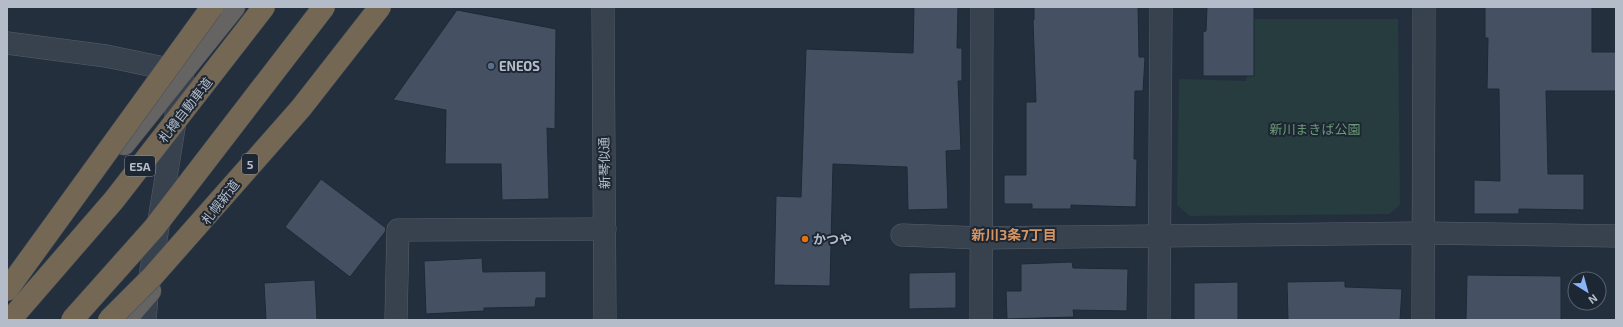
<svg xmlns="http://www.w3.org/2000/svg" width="1623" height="327" font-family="'Exo 2','Noto Sans JP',sans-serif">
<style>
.green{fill:#263c3f}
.building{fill:#455162;stroke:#1f2835}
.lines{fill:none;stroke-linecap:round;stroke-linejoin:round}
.minor-casing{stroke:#565f6c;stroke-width:23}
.tertiary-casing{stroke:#565f6c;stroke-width:23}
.trunk-casing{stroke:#434c59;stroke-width:23}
.minor{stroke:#38414e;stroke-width:22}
.tertiary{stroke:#38414e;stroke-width:22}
.trunk{stroke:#656462;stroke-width:22}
.motorway-bridge-casing{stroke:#434c59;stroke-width:23;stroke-linecap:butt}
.motorway-bridge{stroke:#746855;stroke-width:22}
.service-dot{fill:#5c6f8a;stroke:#1d2633;stroke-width:1.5}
.food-dot{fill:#e8710a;stroke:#1d2633;stroke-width:1.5}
.labels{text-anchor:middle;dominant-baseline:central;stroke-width:4;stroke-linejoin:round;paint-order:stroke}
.shield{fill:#1d2633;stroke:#878f9c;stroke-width:1}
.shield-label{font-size:12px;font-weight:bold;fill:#b4bcc9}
.poi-label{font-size:13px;font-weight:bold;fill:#b4bcc9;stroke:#1d2633;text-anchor:start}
.street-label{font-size:13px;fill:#b4bcc9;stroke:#1d2633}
.park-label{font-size:13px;fill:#6b9a76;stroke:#1d2633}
.neighbourhood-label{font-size:14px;font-weight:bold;fill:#d59563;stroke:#1d2633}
</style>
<rect width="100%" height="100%" fill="#242f3e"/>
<!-- green -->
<polygon class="green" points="1248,19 1398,19 1400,205 1389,214 1190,216 1177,205 1179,79 1246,81"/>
<!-- building -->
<g class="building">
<polygon points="914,7 958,7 957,48 962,48 962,81 958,81 961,150 946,151 948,209 908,210 907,167 833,164 830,286 774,285 776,196 801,197 806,49 913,53"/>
<polygon points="1034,7 1138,7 1139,57 1145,57 1143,91 1135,91 1134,159 1137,159 1136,207 1071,205 1071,209 1032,209 1032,204 1004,204 1004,175 1026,175 1026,102 1036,102 1033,20 1034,20"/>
<polygon points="1207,7 1254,7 1254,76 1203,76 1203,32 1206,31"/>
<polygon points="1485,7 1592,7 1592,52 1616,52 1616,91 1546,91 1548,174 1584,174 1584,210 1519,209 1519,214 1474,214 1474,180 1500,181 1499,89 1487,89 1488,38 1485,38"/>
<polygon points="457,10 556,29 555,129 547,128 549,199 502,200 501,164 445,164 446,110 393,100"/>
<polygon points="321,179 386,228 385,232 350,277 285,227"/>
<polygon points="482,258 483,272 546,271 546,298 536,298 535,307 484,308 484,311 426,314 424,261"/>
<polygon points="1072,262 1073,268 1128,269 1127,311 1073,310 1074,317 1007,319 1006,291 1021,291 1021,264"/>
<polygon points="956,272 956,308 909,309 909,273"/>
<polygon points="1467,275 1561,276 1561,320 1466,320"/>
<polygon points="315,280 317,320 266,320 264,283"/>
<polygon points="1345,281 1345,287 1402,289 1400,320 1288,320 1287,282"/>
<polygon points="1238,282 1238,320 1194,320 1194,283"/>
</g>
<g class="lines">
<defs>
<g id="minor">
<polyline points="7,43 106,56 183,72 147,295 145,320"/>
<polyline points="902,235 981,238 1423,233 1616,236"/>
<polyline points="396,320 398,230 605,229"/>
<polyline points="981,320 982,7"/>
<polyline points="1159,320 1161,7"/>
<polyline points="1423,320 1424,7"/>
</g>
<polyline id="tertiary" points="603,7 605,320"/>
<g id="trunk">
<polyline points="124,144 234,7"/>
<polyline points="125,320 150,291"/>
</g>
</defs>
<!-- minor casing -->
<use href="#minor" class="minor-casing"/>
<!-- tertiary casing -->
<use href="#tertiary" class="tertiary-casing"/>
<!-- trunk casing -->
<use href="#trunk" class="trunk-casing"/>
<!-- minor -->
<use href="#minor" class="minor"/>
<!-- tertiary -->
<use href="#tertiary" class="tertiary"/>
<!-- trunk -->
<use href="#trunk" class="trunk"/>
<defs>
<g id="motorway-bridge">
<polyline points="7,290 212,7"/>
<polyline points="10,320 114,200 264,7"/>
<polyline points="72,320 154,228 324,7"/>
<polyline points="109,320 152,277 301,108 380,7"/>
</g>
</defs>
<!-- motorway-bridge casing -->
<use href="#motorway-bridge" class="motorway-bridge-casing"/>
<!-- motorway-bridge -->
<use href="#motorway-bridge" class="motorway-bridge"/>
</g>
<!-- markers -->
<circle class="service-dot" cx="491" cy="66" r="4"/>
<circle class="food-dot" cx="805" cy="239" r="4"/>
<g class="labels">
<!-- shield labels -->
<g class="shield">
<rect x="242" y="154" width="16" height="20" rx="3"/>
<rect x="125" y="156" width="30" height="20" rx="3"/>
</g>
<g class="shield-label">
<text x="250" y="164">5</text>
<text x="140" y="166">E5A</text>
</g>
<!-- poi labels -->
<g class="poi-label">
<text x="499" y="66">ENEOS</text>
<text x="813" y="239">かつや</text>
</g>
<!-- street labels -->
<g class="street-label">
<text transform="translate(185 110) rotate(-52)">札樽自動車道</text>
<text transform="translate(604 163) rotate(-91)">新琴似通</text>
<text transform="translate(220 202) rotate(-52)">札幌新道</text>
</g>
<!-- park labels -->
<g class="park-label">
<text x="1315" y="129">新川まきば公園</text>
</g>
<!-- neighbourhood labels -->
<g class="neighbourhood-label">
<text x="1014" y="234">新川3条7丁目</text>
</g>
</g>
<!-- border -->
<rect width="1623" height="327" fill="none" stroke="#b4bcc9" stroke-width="16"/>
<!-- north arrow -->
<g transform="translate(1587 291) rotate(143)"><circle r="19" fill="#1d2633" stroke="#59626f"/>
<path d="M0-3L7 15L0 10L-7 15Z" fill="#8ab4f8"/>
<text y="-6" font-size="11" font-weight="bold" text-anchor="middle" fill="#b4bcc9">N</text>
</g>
</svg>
